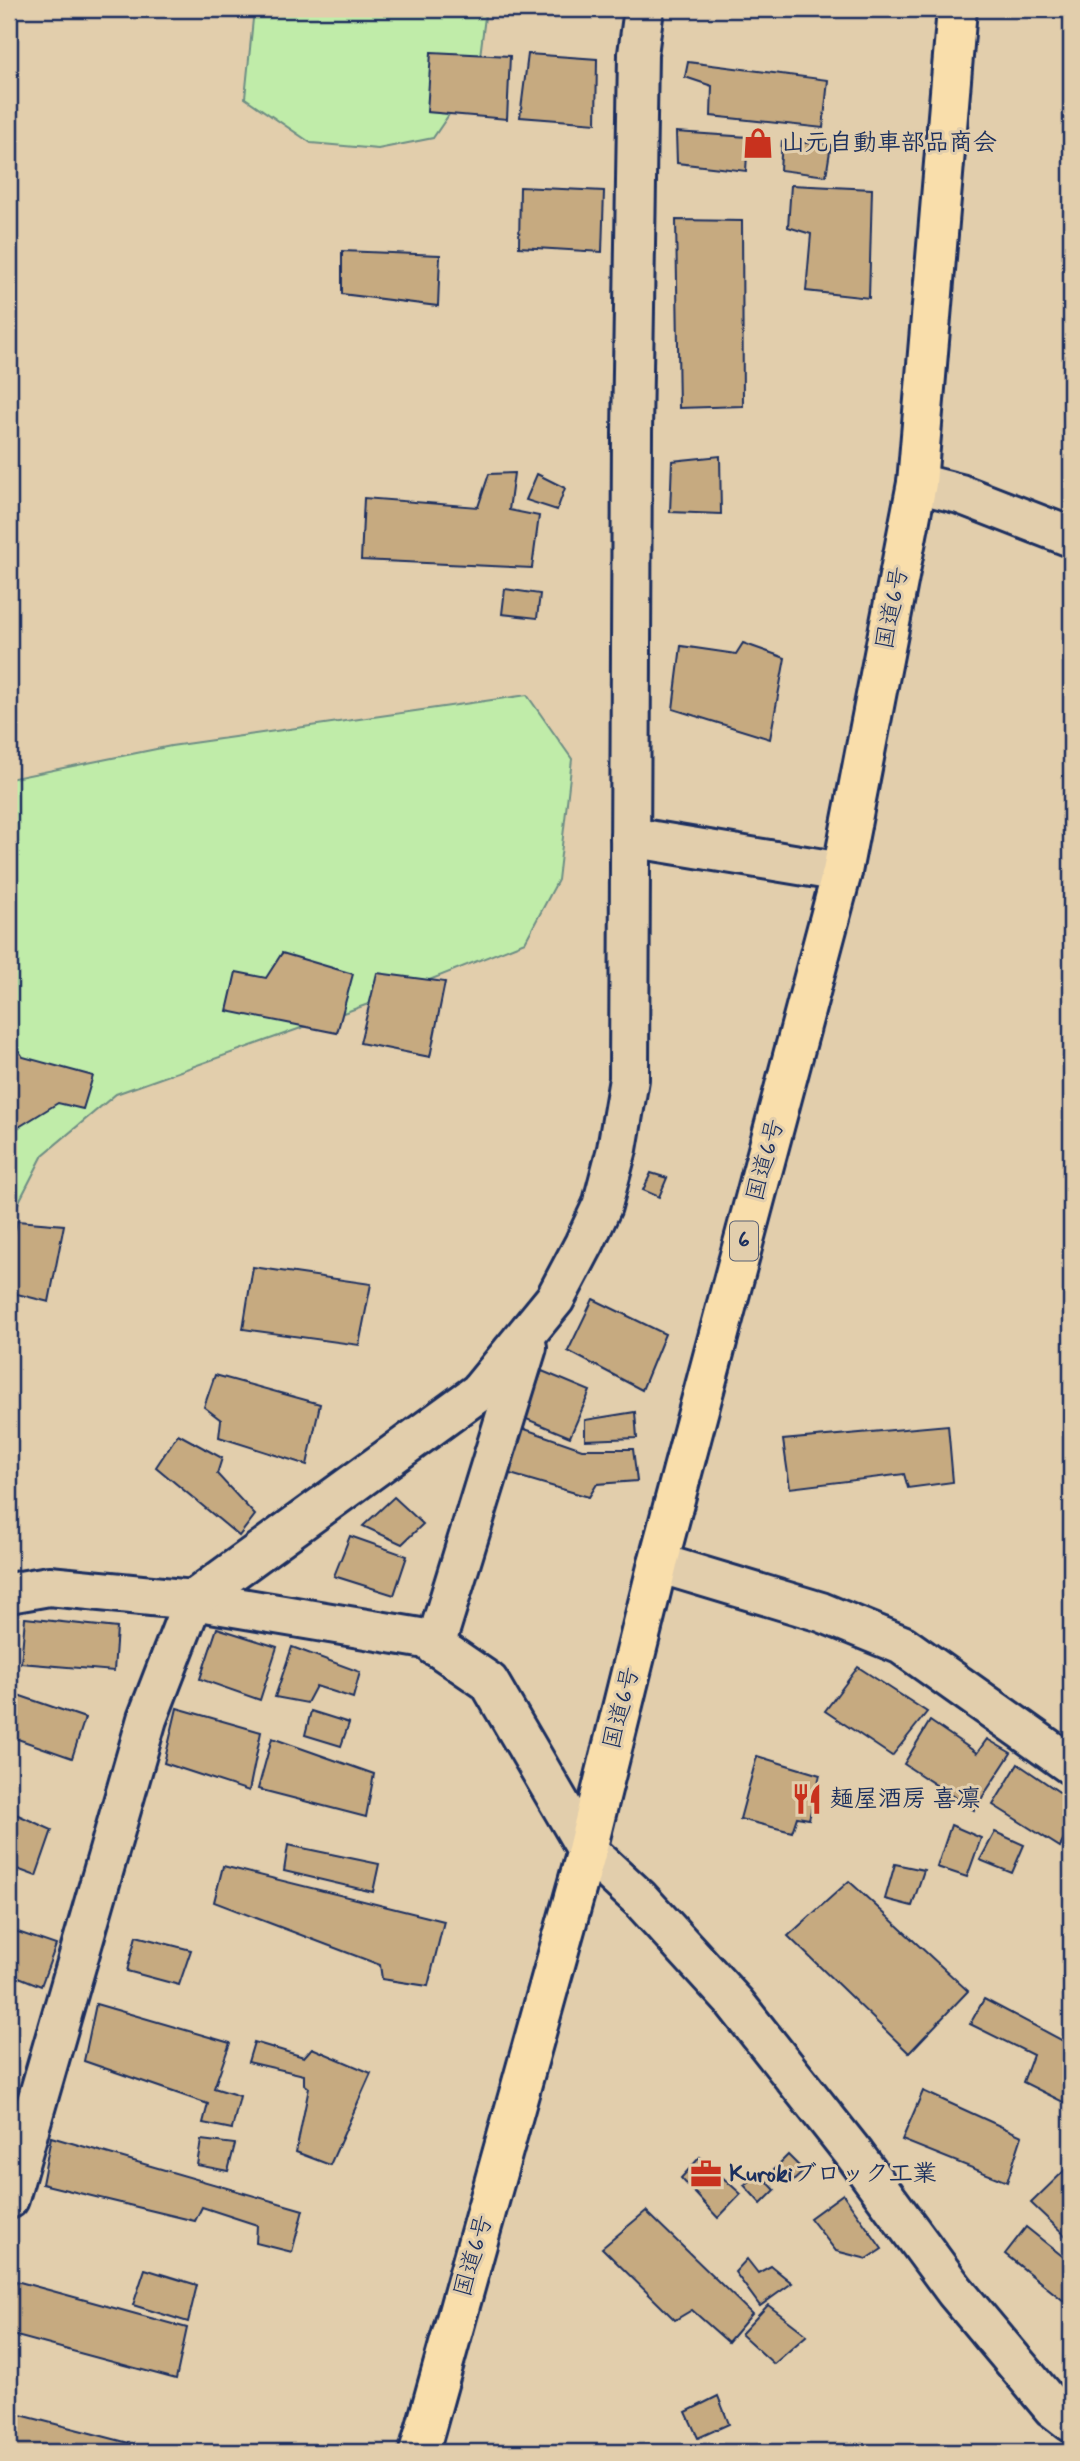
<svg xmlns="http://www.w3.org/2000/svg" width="1080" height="2461" font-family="Mynerve,'Klee One',sans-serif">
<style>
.green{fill:#c0eca9;stroke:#6e8e84;stroke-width:2}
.building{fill:#c6aa80;stroke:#1b2f5e;stroke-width:2}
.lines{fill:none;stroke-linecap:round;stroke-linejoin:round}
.minor-casing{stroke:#1b2f5e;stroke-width:44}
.highway-casing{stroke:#1b2f5e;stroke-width:44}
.minor{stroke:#e2ceac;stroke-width:38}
.highway{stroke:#f9deab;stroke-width:38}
.labels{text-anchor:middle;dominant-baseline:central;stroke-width:6;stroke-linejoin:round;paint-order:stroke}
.shield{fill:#e2ceac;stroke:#575f75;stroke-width:2}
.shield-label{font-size:23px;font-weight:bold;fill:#1b2f5e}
.poi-label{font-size:24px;font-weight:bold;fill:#1b2f5e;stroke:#e2ceac;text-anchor:start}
.street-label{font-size:24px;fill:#1b2f5e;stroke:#e2ceac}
</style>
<rect width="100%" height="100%" fill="#e2ceac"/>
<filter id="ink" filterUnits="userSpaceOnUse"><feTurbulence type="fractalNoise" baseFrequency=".0143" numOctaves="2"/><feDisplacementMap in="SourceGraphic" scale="14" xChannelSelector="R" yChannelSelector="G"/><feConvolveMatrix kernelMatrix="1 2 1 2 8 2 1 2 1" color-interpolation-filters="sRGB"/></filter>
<g filter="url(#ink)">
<!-- green -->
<g class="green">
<polygon points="254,9 486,9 478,72 433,138 378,149 311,143 245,98"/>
<polygon points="527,695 572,759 558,880 525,942 374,1002 116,1094 43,1155 9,1221 9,779 171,746"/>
</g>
<!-- building -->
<g class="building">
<polygon points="431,52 510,56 507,119 427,112"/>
<polygon points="528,54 597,59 596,123 520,117"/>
<polygon points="688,62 828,80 823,128 711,116 712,86 685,77"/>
<polygon points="676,132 748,137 746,171 677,163"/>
<polygon points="782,141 831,145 826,176 780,170"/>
<polygon points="791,185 872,189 869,298 806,291 811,234 788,227"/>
<polygon points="520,187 604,191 602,252 519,247"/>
<polygon points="676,220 742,221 743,406 679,408"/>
<polygon points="342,251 440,255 438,306 342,294"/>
<polygon points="720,456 721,514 670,512 672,461"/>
<polygon points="514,473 509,510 539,516 532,568 361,560 364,498 478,507 489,474"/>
<polygon points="537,474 565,488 557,510 526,500"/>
<polygon points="505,589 540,594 537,618 502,614"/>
<polygon points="743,643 785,658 770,739 673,709 681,646 736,654"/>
<polygon points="282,953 353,974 337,1033 227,1011 236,972 266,978"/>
<polygon points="377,973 445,982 430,1057 360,1043"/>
<polygon points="9,1037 23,1057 93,1076 83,1109 58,1103 9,1133"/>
<polygon points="651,1173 667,1178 659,1197 643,1190"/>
<polygon points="17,1221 64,1225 49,1302 9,1292 9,1260"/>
<polygon points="253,1267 371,1284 359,1345 243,1329"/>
<polygon points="593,1299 665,1334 642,1390 568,1351"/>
<polygon points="542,1371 590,1391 570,1437 524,1418"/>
<polygon points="215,1375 320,1404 307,1465 219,1437 221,1420 204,1407"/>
<polygon points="635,1412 637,1438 585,1440 585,1420"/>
<polygon points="948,1425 953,1482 908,1488 904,1474 790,1488 783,1440"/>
<polygon points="519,1427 582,1449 633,1449 637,1481 597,1484 589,1497 500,1471"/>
<polygon points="178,1434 222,1458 217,1474 255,1515 239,1536 156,1467"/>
<polygon points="394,1497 423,1524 402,1544 363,1526"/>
<polygon points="350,1536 407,1556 394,1595 334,1576"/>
<polygon points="25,1618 117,1628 114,1671 21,1663"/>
<polygon points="217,1628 277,1647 260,1700 200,1679"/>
<polygon points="292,1647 360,1672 353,1698 316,1686 307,1703 275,1697"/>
<polygon points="858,1667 927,1712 892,1756 825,1711"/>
<polygon points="9,1692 85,1718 72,1758 9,1736"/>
<polygon points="177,1708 261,1732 249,1791 164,1763"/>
<polygon points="311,1711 349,1723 341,1746 305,1735"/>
<polygon points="930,1721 977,1753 987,1739 1011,1753 974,1810 904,1764"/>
<polygon points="272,1738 374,1774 366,1817 258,1789"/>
<polygon points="757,1756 820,1775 809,1819 797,1817 792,1832 740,1819"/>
<polygon points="1018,1764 1071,1800 1071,1825 1060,1847 993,1805"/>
<polygon points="9,1811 52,1830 36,1876 9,1866"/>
<polygon points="951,1825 981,1838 967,1877 937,1867"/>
<polygon points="995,1832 1024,1845 1012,1873 980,1860"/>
<polygon points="288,1845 379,1864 373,1892 284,1871"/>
<polygon points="895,1864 924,1870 912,1906 885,1899"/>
<polygon points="223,1866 444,1921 428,1986 382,1979 380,1965 214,1902"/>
<polygon points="849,1881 968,1991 909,2053 788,1936"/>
<polygon points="9,1929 56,1945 41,1986 9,1973"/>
<polygon points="136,1936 191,1950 179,1985 127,1971"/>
<polygon points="984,1999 1071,2045 1071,2106 1023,2082 1033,2055 970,2024"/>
<polygon points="96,2004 230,2043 214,2088 240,2096 232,2129 203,2123 208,2104 84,2061"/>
<polygon points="254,2042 304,2057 312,2048 371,2073 330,2165 296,2152 309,2088 304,2084 304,2075 248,2062"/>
<polygon points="923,2091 1022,2136 1007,2182 902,2140"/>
<polygon points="51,2137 303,2210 292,2252 256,2243 257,2225 202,2207 195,2221 42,2184"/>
<polygon points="201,2140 235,2144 228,2171 197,2165"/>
<polygon points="788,2155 804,2171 789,2185 774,2169"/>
<polygon points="700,2157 741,2194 718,2218 681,2178"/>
<polygon points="1071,2164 1071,2241 1031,2203"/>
<polygon points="759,2173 775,2190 761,2204 744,2185"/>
<polygon points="843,2194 882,2249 867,2259 836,2251 810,2218"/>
<polygon points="646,2211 752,2314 728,2342 692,2310 675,2320 602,2248"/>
<polygon points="1026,2227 1071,2263 1071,2291 1064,2301 1005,2254"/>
<polygon points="747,2259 758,2273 771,2266 792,2283 760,2306 735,2272"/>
<polygon points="145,2269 197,2285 188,2322 133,2305"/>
<polygon points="16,2281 187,2328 176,2379 9,2334 9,2306"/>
<polygon points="768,2305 807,2335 774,2364 741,2334"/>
<polygon points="718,2396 729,2424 698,2438 686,2412"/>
<polygon points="9,2412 129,2443 127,2449 135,2452 9,2452"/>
</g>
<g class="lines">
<defs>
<g id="minor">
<polyline points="917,483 960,494 1071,537"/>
<polyline points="630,837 842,872"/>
<polyline points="658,1563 821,1612 902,1645 1071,1765"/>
<polyline points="9,1593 49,1586 193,1600 426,1639 489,1682 587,1850 640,1899 735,2003 855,2155 955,2291 1053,2408 1071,2422"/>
<polyline points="435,1646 527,1347"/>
<polyline points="9,2199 147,1719 193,1600 479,1392 555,1299 584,1244 602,1206 617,1149 629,1079 632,434 638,54 644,9"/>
</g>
<polyline id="highway" points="419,2452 587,1850 658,1563 842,872 917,483 957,9"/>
</defs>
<!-- minor casing -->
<use href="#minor" class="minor-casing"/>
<!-- highway casing -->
<use href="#highway" class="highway-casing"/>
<!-- minor -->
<use href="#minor" class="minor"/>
<!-- highway -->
<use href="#highway" class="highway"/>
</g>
</g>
<!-- icons -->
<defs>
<symbol id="shop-bare" viewBox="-9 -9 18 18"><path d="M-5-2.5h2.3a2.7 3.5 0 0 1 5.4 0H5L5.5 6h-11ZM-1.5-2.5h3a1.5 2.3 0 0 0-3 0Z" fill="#c8321e" stroke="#e2ceac" stroke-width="2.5" paint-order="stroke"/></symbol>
<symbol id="restaurant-bare" viewBox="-9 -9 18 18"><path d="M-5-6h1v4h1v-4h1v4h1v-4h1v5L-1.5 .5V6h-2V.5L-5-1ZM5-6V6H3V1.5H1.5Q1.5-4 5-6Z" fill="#c8321e" stroke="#e2ceac" stroke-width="2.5" paint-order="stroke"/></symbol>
<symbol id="office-bare" viewBox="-9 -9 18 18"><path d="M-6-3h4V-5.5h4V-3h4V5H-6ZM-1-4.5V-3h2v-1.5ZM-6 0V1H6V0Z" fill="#c8321e" stroke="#e2ceac" stroke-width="2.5" paint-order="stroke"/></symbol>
</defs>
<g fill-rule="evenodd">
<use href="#shop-bare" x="736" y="121" width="44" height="44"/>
<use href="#restaurant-bare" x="785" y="1777" width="44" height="44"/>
<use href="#office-bare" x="684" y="2152" width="44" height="44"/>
</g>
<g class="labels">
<!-- shield labels -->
<rect class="shield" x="730" y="1221.5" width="28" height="39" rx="5"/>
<g class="shield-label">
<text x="744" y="1241">6</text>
</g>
<!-- poi labels -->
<g class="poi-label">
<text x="781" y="143">山元自動車部品商会</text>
<text x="830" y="1799">麺屋酒房 喜凛</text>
<text x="729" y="2174">Kurokiブロック工業</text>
</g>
<!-- street labels -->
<g class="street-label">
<text transform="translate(893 608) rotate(-79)">国道6号</text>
<text transform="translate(766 1160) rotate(-75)">国道6号</text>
<text transform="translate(622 1708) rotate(-76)">国道6号</text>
<text transform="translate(474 2256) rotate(-74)">国道6号</text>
</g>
</g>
<!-- margin -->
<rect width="1080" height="2461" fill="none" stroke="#e2ceac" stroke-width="35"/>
<rect x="18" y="18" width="1045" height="2426" fill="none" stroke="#1b2f5e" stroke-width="2.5" filter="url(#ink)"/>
</svg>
